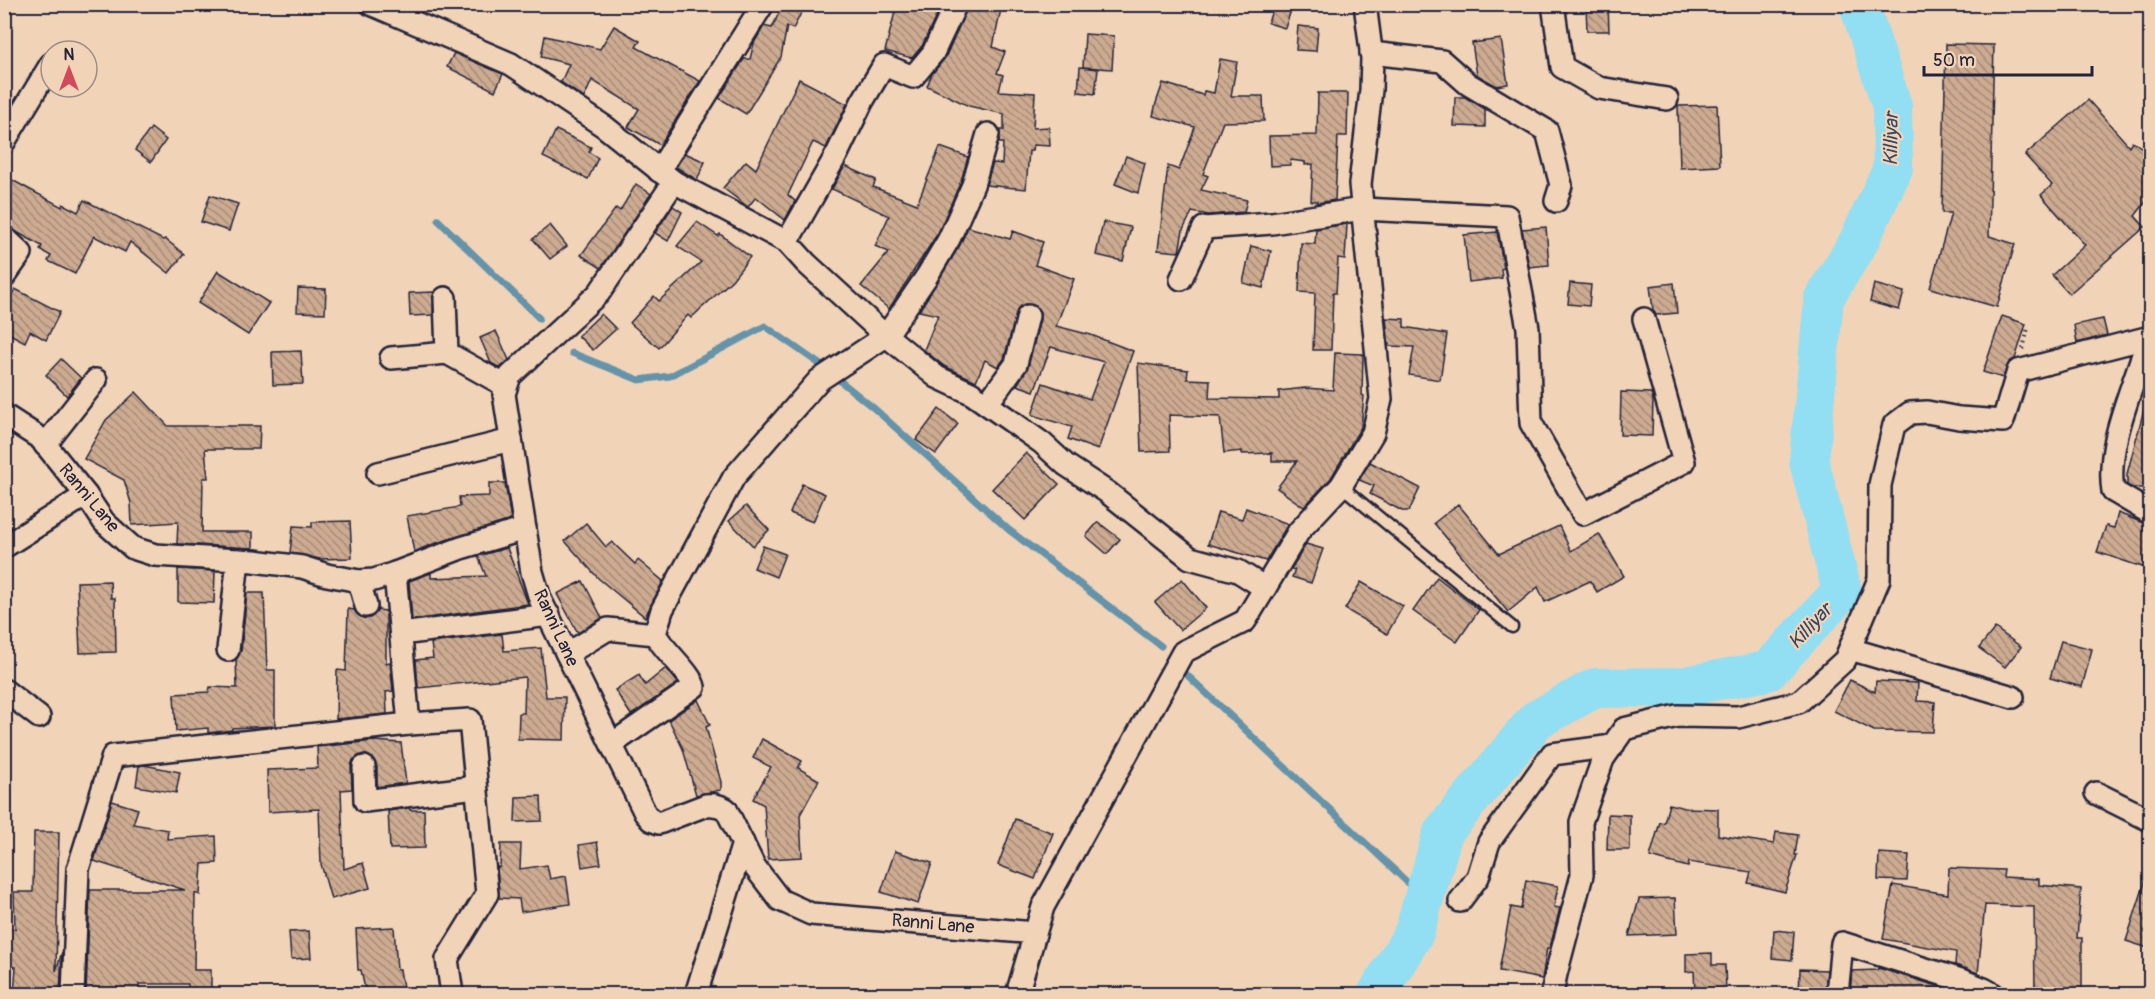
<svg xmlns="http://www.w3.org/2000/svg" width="2155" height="999" font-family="Pangolin,sans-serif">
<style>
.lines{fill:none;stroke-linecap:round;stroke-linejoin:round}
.stream{stroke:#6593a9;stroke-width:7}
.river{stroke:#92def2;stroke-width:40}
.building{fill:url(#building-back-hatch);stroke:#22223b;stroke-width:1.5}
.lane-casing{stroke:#22223b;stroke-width:15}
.street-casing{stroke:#22223b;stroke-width:26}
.path{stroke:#22223b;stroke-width:4;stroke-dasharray:1.5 4.5;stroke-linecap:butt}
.lane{stroke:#f1d4b8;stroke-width:10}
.street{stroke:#f1d4b8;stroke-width:21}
.labels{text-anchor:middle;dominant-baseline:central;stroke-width:4.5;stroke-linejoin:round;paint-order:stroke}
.street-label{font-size:18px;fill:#22223b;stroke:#f1d4b8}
.water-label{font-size:20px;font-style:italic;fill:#384860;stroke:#f1d4b8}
</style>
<defs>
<pattern id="building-back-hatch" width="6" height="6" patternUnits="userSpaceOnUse" patternTransform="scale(1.5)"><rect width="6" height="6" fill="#cdab91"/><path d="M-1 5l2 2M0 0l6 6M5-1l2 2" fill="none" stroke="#a68b78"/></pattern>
</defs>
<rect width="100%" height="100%" fill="#f1d4b8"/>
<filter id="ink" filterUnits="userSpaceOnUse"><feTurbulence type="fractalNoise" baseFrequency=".0167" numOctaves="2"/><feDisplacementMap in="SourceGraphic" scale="12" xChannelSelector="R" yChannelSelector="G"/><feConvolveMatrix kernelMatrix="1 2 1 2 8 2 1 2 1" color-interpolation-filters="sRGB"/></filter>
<g filter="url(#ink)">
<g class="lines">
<!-- stream -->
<g class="stream">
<polyline points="438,220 539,318"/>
<polyline points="572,353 639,380 670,376 765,326 818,363 876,410 1009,530 1161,646"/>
<polyline points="1187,675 1424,898"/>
</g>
<!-- river -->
<polyline class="river" points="1377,994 1414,933 1443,832 1536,720 1595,688 1680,687 1768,671 1842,591 1809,461 1824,298 1859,241 1893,168 1892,106 1859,4"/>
</g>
<!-- building -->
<g class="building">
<polygon points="783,4 792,4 802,11 793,29 787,26 781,57 746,114 719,98 744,59 750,59 754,43 764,26 772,28"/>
<polygon points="897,4 942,4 922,46 912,58 885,51"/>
<polygon points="969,4 1002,4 993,47 1005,52 997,73 1003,75 999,91 1035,93 1033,128 1049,127 1050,146 1033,145 1032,151 1029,151 1026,189 986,185 993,163 1002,164 1003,143 999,143 1000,130 1004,130 1004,114 969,106 927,86 932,74 945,58"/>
<polygon points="1274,4 1293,4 1285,28 1268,23"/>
<polygon points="1586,4 1608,4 1609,31 1587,31"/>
<polygon points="614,26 640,41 636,47 700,81 660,145 628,127 639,109 592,80 584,98 561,82 569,64 541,57 545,36 600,49"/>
<polygon points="1298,26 1318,28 1316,51 1296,50"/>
<polygon points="1085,34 1114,36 1112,69 1083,67"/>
<polygon points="1501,39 1508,84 1497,86 1477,75 1472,43"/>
<polygon points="1946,44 1994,45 1989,236 2015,244 1997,307 1930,288 1951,213 1942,213"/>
<polygon points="454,53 503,74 495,91 447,67"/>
<polygon points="1220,59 1237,62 1231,96 1263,96 1264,121 1223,122 1203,174 1208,176 1201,190 1247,200 1244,212 1209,215 1192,212 1183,230 1179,252 1158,250 1168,166 1179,170 1195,127 1153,116 1156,103 1163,83 1203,95 1204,91 1214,93"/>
<polygon points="1080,67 1098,69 1095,94 1078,92"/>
<polygon points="799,79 847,104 826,148 813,142 788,195 795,201 785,220 756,197 748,207 723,188 746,161 756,169"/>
<polygon points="1318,93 1348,93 1347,136 1338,136 1335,200 1317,203 1317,201 1311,201 1313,164 1305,165 1305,162 1291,160 1290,165 1270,166 1269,136 1317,135"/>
<polygon points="1455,97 1465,97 1485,109 1485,127 1454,126"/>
<polygon points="2088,100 2129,146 2132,141 2151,154 2151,195 2135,216 2145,227 2069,294 2052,275 2085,245 2041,195 2052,185 2025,155"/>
<polygon points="1717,105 1720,166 1680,168 1678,106"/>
<polygon points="151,128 166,140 151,162 135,150"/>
<polygon points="556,130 591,147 589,152 598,158 588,179 543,157"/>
<polygon points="940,147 968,157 961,181 938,233 889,309 861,286 889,252 875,246 889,216 832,189 845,166 876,180 873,187 917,204"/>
<polygon points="685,153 705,162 697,180 676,167"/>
<polygon points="1126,156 1145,163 1138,193 1115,184"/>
<polygon points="12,180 62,207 63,204 78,212 84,200 163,240 165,239 184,254 169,273 130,242 125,252 94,236 75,274 48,261 51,256 40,250 42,246 4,225 4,194"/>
<polygon points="636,184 651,194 601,268 581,255 616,208 620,211"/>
<polygon points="210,195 238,204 229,231 201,222"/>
<polygon points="673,206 682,212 668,241 655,233"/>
<polygon points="697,222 718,236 720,234 750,257 732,280 691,318 688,315 659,348 630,323 654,296 659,301 701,262 677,246"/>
<polygon points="1103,222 1131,227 1123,261 1096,255"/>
<polygon points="1347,224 1345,259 1338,258 1336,293 1333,293 1331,350 1313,350 1315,293 1299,292 1301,243 1315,244 1316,229"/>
<polygon points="550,225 567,246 550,259 533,239"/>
<polygon points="968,227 1010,239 1013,231 1043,242 1035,265 1074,279 1056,326 1091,335 1133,351 1098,450 1068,439 1072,427 1032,415 1043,383 1090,399 1104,362 1051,347 1034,391 1017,385 1028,367 1040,319 1040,312 1036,306 1025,304 1018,308 1004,359 998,367 985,360 976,381 944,366 924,350 938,315 919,311 960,245"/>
<polygon points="1546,227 1549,265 1529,267 1522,229"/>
<polygon points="1497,232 1504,268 1501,269 1502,278 1469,282 1464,235"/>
<polygon points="1251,246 1271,251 1263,288 1243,283"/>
<polygon points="218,271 269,303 248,335 198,303"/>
<polygon points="1570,283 1591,285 1589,306 1568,304"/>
<polygon points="1674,283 1677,313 1656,315 1653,310 1650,286"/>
<polygon points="1874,284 1904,292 1899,310 1870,302"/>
<polygon points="298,288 326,289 325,313 297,312"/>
<polygon points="15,289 60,312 46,340 30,331 25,342 4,331 4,309"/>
<polygon points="434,292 433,315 410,316 409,293"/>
<polygon points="601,314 616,329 593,350 578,336"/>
<polygon points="2002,316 2026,324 2015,359 2009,362 2003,378 1983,372"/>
<polygon points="1386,318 1404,319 1404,327 1447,334 1440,380 1409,375 1414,347 1389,346"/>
<polygon points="2103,319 2107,335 2077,343 2074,325"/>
<polygon points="496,331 509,360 500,368 491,363 480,338"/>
<polygon points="301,351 303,384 273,385 272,352"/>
<polygon points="1335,353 1363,354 1362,395 1364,396 1361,427 1331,478 1304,507 1277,488 1297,461 1272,461 1272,453 1242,454 1242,451 1224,453 1220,417 1169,415 1170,451 1141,452 1138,363 1188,370 1187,379 1210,380 1209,398 1279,399 1279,391 1305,388 1333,390"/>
<polygon points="61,359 81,378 67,396 46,375"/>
<polygon points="136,392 168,426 260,426 259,449 205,449 208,478 203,478 202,532 253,532 253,548 177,544 178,522 132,525 131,503 124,480 84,459 106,420"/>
<polygon points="1621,392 1651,393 1653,400 1652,436 1620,435"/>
<polygon points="939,409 958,424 936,454 916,440"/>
<polygon points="2144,409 2151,410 2151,488 2133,488 2127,485 2127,474"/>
<polygon points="1026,453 1059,484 1025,520 992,489"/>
<polygon points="1370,462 1420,488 1409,511 1402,511 1370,494 1374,486 1359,480"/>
<polygon points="489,483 505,483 511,520 430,545 414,552 407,516 460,507 459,497 489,496"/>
<polygon points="802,484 825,494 813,522 790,513"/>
<polygon points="1458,504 1499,554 1559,526 1571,551 1599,534 1624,576 1597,592 1590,581 1545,602 1538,587 1508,612 1434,523"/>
<polygon points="746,506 769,530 753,546 729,521"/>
<polygon points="1246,508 1288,524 1266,561 1208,544 1218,512 1242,519"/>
<polygon points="2118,513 2151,526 2151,570 2097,552 2106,526 2114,528"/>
<polygon points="350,521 352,558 320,559 290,553 293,526 312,527 312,522"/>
<polygon points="1098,522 1120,539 1107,554 1086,536"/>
<polygon points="586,523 606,547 612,542 635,564 638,560 663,581 645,617 598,578 565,541"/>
<polygon points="1306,544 1323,549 1311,583 1292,577 1295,570 1291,569"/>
<polygon points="763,546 785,554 776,577 754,568"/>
<polygon points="507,548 528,604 412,620 409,581 431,573 431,578 486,576 478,556"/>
<polygon points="178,569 215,571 214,603 178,602"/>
<polygon points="1437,577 1479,610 1457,642 1413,611"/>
<polygon points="1182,579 1206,608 1180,630 1155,602"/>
<polygon points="110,581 111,598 115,598 116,652 80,653 77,582"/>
<polygon points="583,581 602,618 578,633 557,594"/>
<polygon points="1361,582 1403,606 1387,634 1345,609"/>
<polygon points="247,593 264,593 267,670 275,670 275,726 232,728 232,730 208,733 208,728 176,731 174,694 209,692 210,687 237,688 236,659 241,651"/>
<polygon points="348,609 354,610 358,615 363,618 370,618 378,610 386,611 386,663 390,662 393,691 386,692 387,714 336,719 337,670 346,671"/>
<polygon points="1995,628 2021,647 2005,667 1979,648"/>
<polygon points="502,634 504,651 541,648 546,697 565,697 564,740 518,739 519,713 524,713 525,677 418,688 416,660 433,658 431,643"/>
<polygon points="2061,641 2092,649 2082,687 2050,678"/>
<polygon points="666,668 678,683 631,715 615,690 639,675 645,685"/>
<polygon points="1850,680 1875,692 1876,681 1918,683 1917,701 1935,702 1933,732 1874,731 1834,711"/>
<polygon points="698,700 710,725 706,727 721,782 721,790 696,795 683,749 669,720"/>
<polygon points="762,739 802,761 798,768 819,780 800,815 802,857 768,859 764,805 753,799 771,767 753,758"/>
<polygon points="375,741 401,743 406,783 377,787 377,767 374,760 369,756 363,754 353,760 351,767 352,789 341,790 344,869 363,863 370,888 331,899 321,864 319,809 268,812 267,770 318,768 317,747"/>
<polygon points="144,765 180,772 176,793 136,786 139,766"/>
<polygon points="541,796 542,821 515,822 516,797"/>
<polygon points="112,801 138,809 133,824 168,830 167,839 216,836 217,863 202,864 200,895 195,893 194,970 211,970 211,994 188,994 188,984 139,984 139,994 86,994 90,890 185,890 94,861"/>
<polygon points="1669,804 1685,808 1718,809 1718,835 1774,844 1776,832 1798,835 1795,855 1797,855 1785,892 1748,883 1751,872 1689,862 1688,867 1650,857 1660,822 1664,823"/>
<polygon points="409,808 410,810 424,810 425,848 390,849 388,811"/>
<polygon points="1608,814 1630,815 1630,850 1607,850"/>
<polygon points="1015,819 1053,833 1035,879 998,865"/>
<polygon points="34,832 59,832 56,971 62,952 60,994 14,994 16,967 4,966 4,928 15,929 14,892 33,892"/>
<polygon points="597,842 601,864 582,867 579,845"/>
<polygon points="501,844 521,844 520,869 547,865 550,879 566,876 570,904 521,912 519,899 499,898 497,867 500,867"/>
<polygon points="895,851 932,863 918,904 881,892"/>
<polygon points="1879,853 1909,855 1907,881 1878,880"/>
<polygon points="1949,868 2004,870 2003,877 2039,879 2039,885 2081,889 2077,938 2082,938 2082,994 2035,994 2034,907 1985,905 1978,973 1955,965 1956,952 1883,939 1893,885 1948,894"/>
<polygon points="2147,876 2151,877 2151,949 2126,941"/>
<polygon points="1526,880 1558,886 1554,907 1560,908 1550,948 1547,948 1542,979 1499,971 1511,907 1521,909"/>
<polygon points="1675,898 1677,934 1629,936 1639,899"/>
<polygon points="394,927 397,970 400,970 404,993 366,994 361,970 358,970 356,929"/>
<polygon points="1774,930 1794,932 1792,960 1772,958"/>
<polygon points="309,931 311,958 291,959 289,932"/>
<polygon points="1712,953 1712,965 1725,965 1726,994 1695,994 1694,971 1686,972 1686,954"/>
<polygon points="1878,968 1957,992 1960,994 1850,994 1852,971 1877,970"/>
<polygon points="1800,969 1827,970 1825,994 1799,994"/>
</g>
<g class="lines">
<defs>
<polyline id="lane" points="1341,486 1512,627"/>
<g id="street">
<polyline points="371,4 511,64 605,127 674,182 787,242 806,263 878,329 937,377 971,393 1011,421 1042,443 1066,465 1107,492 1190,558 1238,571 1265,588 1245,621 1183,652 1043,907 1017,994"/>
<polyline points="1553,4 1562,67 1599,88 1667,99"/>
<polyline points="1371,53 1442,61 1468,84 1547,131 1561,185 1556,201"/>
<polyline points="4,142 51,64"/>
<polyline points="659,171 763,4"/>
<polyline points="4,237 21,253 4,277"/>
<polyline points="787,242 837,154 862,102 884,65 913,77 933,53 956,4"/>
<polyline points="1181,279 1204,228 1272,223 1362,209 1507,216 1528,328 1531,423 1583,514 1684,462 1644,319"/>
<polyline points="445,298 447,353 506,386"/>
<path d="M2142,357C2129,397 2106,449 2113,491L2150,513"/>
<polyline points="391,358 447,353"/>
<polyline points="987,404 1016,364 1028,316"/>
<path d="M4,415L41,439L86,495L104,522L133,548L155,555L254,561L302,567L327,575L359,581L374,580L395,573L461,548L525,529L532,572L540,599L645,813L651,820L659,823L706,805C714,804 719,805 726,809L754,866L780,900L811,914L1035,933"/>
<polyline points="45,445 96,380"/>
<polyline points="378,473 511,440"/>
<polyline points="525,529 504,394 510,376 599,293 674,182"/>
<polyline points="4,547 86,495"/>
<polyline points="395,573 409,724"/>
<polyline points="359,581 366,606"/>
<polyline points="1265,588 1299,531 1341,486 1373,433 1381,399 1360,184 1371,90 1372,58 1365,4"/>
<polyline points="401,634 549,615"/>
<polyline points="1850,649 2013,697"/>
<polyline points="228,650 238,560"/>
<polyline points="567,654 608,629 655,634"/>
<polyline points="4,690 39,717"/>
<path d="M612,744L694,687C692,674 664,651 655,634L662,610L734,477L819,380L886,336L927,276L949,239L973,185L988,134"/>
<polyline points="364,767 365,801 476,787"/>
<polyline points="2096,793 2150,820"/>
<polyline points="1460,901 1478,877 1489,842 1552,754 1613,746"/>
<polyline points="73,994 78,869 113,756 409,724 470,720 487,894 447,959 452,994"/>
<polyline points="696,994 743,843"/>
<polyline points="1552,994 1556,974 1582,875 1581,822 1603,759 1624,729 1677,716 1738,717 1799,702 1845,660 1879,579 1880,485 1894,425 1910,413 1927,412 1959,418 2003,421 2018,371 2150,337"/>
<polyline points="1837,994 1842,943 1961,980 1984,989 1993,994"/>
</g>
</defs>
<!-- lane casing -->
<use href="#lane" class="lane-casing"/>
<!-- street casing -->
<use href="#street" class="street-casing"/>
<!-- path -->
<polyline class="path" points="2023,349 2028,328"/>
<!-- lane -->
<use href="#lane" class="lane"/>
<!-- street -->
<use href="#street" class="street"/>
</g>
</g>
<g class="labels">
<!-- street labels -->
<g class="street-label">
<text transform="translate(89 498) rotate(50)">Ranni Lane</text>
<text transform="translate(556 628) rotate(65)">Ranni Lane</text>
<text transform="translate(933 924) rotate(5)">Ranni Lane</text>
</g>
<!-- water labels -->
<g class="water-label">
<text transform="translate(1891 139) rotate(-89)">Killiyar</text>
<text transform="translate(1810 626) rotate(-47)">Killiyar</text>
</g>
</g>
<!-- margin -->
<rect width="2155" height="999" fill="none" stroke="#f1d4b8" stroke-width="24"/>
<rect x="12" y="12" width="2131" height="975" fill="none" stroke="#22223b" stroke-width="2" filter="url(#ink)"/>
<!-- north arrow -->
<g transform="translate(69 69)"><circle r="28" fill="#f1d4b8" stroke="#9e8d86" stroke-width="1.5"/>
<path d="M0-4.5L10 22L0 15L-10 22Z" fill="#d1495b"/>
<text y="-9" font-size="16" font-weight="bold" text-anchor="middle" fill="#22223b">N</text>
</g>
<!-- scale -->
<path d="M1924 66v9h168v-9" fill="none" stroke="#22223b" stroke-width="3"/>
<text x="1933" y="66" font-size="18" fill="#22223b" stroke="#f1d4b8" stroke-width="4.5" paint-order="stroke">50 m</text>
</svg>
